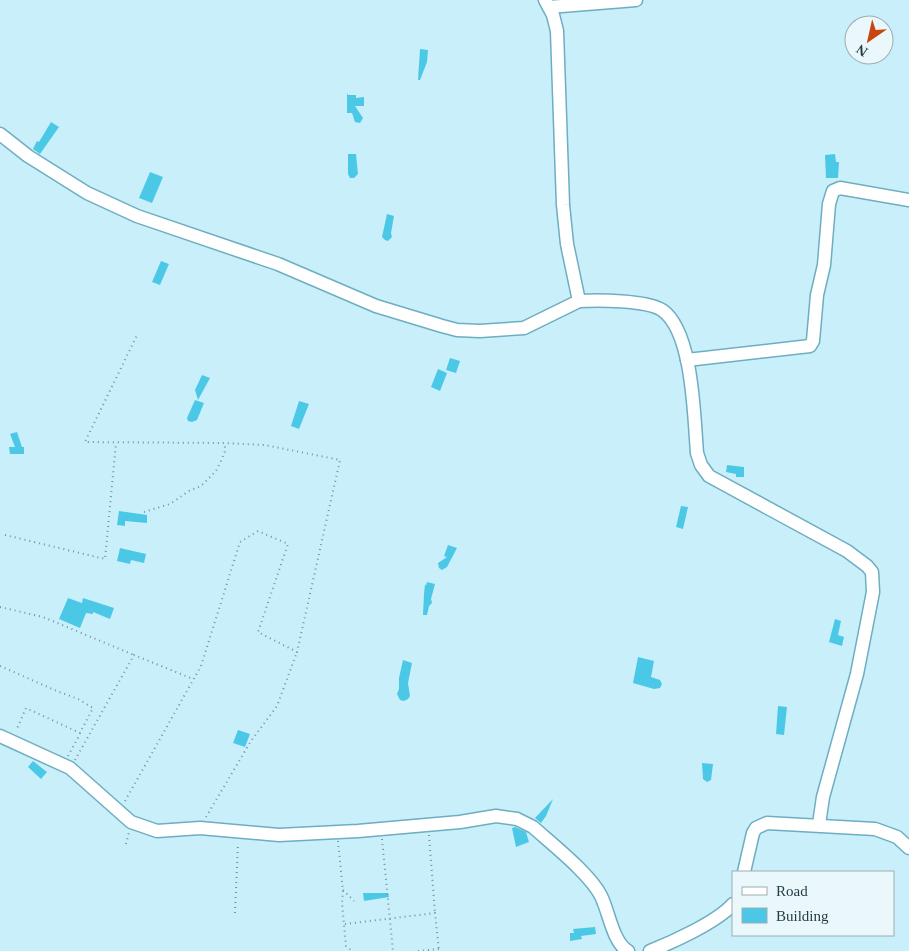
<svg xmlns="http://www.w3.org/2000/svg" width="909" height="951" font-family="'Times New Roman',serif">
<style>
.building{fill:#4cc8e7}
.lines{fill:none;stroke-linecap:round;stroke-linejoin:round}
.minor-casing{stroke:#6daec0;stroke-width:15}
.path{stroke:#73939d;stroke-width:2;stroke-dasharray:1 4;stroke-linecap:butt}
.minor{stroke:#fff;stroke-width:12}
</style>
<rect width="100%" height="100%" fill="#c9effb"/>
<!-- building -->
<g class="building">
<polygon points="420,49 428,50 427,62 420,80 418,80"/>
<polygon points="347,93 348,95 356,95 356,98 364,97 364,106 355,106 363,118 360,123 355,122 352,113 347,113"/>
<polygon points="51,122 59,127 40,154 33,149 37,141 39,142"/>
<polygon points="348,154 356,154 358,174 354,178 350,178 348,174"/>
<polygon points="835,154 836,162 839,162 838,178 826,178 825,155"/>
<polygon points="150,172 163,177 152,203 139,198"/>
<polygon points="387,214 394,216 391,233 392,237 388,241 385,240 382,237"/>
<polygon points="161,261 169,264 160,285 152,282"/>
<polygon points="450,358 460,361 456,373 446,370"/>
<polygon points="438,369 447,373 440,391 431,387"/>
<polygon points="202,375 210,378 198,400 195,390"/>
<polygon points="195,400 204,403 197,420 192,422 188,421 187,418"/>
<polygon points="299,401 309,404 299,429 291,426"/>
<polygon points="17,432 22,447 24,447 24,454 10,454 9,447 15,447 10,434"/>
<polygon points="727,465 744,467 744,477 736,477 736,474 726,472"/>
<polygon points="681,506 688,507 683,529 676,527"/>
<polygon points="119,511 147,515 147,523 125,521 125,526 117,525"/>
<polygon points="448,545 457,548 447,567 442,570 439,568 438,563 447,557 444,556"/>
<polygon points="120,548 146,554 144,563 131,560 130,564 117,561"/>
<polygon points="427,582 435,584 431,599 432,603 429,606 427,615 423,615 424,594 425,584 426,586"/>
<polygon points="68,598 82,603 83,598 114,608 110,619 93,612 93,614 86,613 80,628 59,619"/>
<polygon points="835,619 841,621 838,635 844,637 842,646 829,642"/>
<polygon points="638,657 654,661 651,677 660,680 662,684 660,688 654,689 633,683"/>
<polygon points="403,660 412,663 408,683 410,696 408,699 404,701 400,700 397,694 399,689 399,678"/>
<polygon points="778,706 787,707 784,735 776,734"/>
<polygon points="238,730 250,734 245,747 233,743"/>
<polygon points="33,761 47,772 41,779 28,767"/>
<polygon points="702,763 713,764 711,780 707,782 703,779"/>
<polygon points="553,799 546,816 541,823 535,818"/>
<polygon points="515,827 526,832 529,842 516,847 512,828"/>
<polygon points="363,893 388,893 389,897 364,901"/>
<polygon points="595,927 596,934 581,936 582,939 570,941 570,933 574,933 573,929"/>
</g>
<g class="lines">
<defs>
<g id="minor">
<path d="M545,0L553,15L557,31L563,205L567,244L579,301C598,300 646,300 662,310C693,331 694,417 697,453L701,465L709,476L847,551L867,566L872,572L873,592L857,674L823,797L819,824"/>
<polyline points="549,7 636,0"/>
<polyline points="0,134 28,156 87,193 137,216 278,264 376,306 442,326 457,330 480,331 524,328 579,301"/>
<polyline points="687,360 810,346 813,341 817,295 824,265 829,204 833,191 840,188 909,200"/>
<path d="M0,736L70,768L131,822L157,831L200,828L279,835L358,831L460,822L496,816L517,819L533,827C553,845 590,874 601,896C609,912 613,943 628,951"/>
<polyline points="744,872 753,833 756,828 767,823 875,829 897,837 909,848"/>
<path d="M650,951C673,942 717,922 733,904"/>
</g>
</defs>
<!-- minor casing -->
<use href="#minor" class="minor-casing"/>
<!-- path -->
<g class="path">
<polyline points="144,512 170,504 189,491 201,486 216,471 221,461 225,451 225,443"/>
<polyline points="5,535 105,559 116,443"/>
<polyline points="0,607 43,617 134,655"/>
<polyline points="0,666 57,691 78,699 93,708 80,733 26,708 16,731"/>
<polyline points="68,756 80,734"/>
<polyline points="75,760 134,655 193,679"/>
<polyline points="125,801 201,666 240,542 258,531 288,544 258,632 297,652 340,460 265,445 225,443 85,442 138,333"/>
<polyline points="206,817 251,741 277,706 297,652"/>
<polyline points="429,835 435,913"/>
<polyline points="382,839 393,951"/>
<polyline points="338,841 343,892 342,903 346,946 352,951"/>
<polyline points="126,844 129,832"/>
<polyline points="343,890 354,901"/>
<polyline points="235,913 238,843"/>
<polyline points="345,924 435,913 439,951"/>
<polyline points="418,951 439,949"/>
</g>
<!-- minor -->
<use href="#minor" class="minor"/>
</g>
<!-- legend -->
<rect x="732" y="871" width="162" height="65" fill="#ebf8fb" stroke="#9badb2"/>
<rect x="742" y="887" width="25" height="8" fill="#ffffff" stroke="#9badb2"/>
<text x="776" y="896" font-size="15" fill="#233d45">Road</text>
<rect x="742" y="908" width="25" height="15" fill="#4cc8e7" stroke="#9badb2"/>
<text x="776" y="921" font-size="15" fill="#233d45">Building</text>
<!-- north arrow -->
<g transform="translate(869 40) rotate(214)"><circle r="24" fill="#ebf8fb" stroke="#9badb2"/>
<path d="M0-4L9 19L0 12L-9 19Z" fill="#cb440d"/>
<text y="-8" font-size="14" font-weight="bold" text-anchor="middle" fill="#233d45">N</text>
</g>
</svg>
